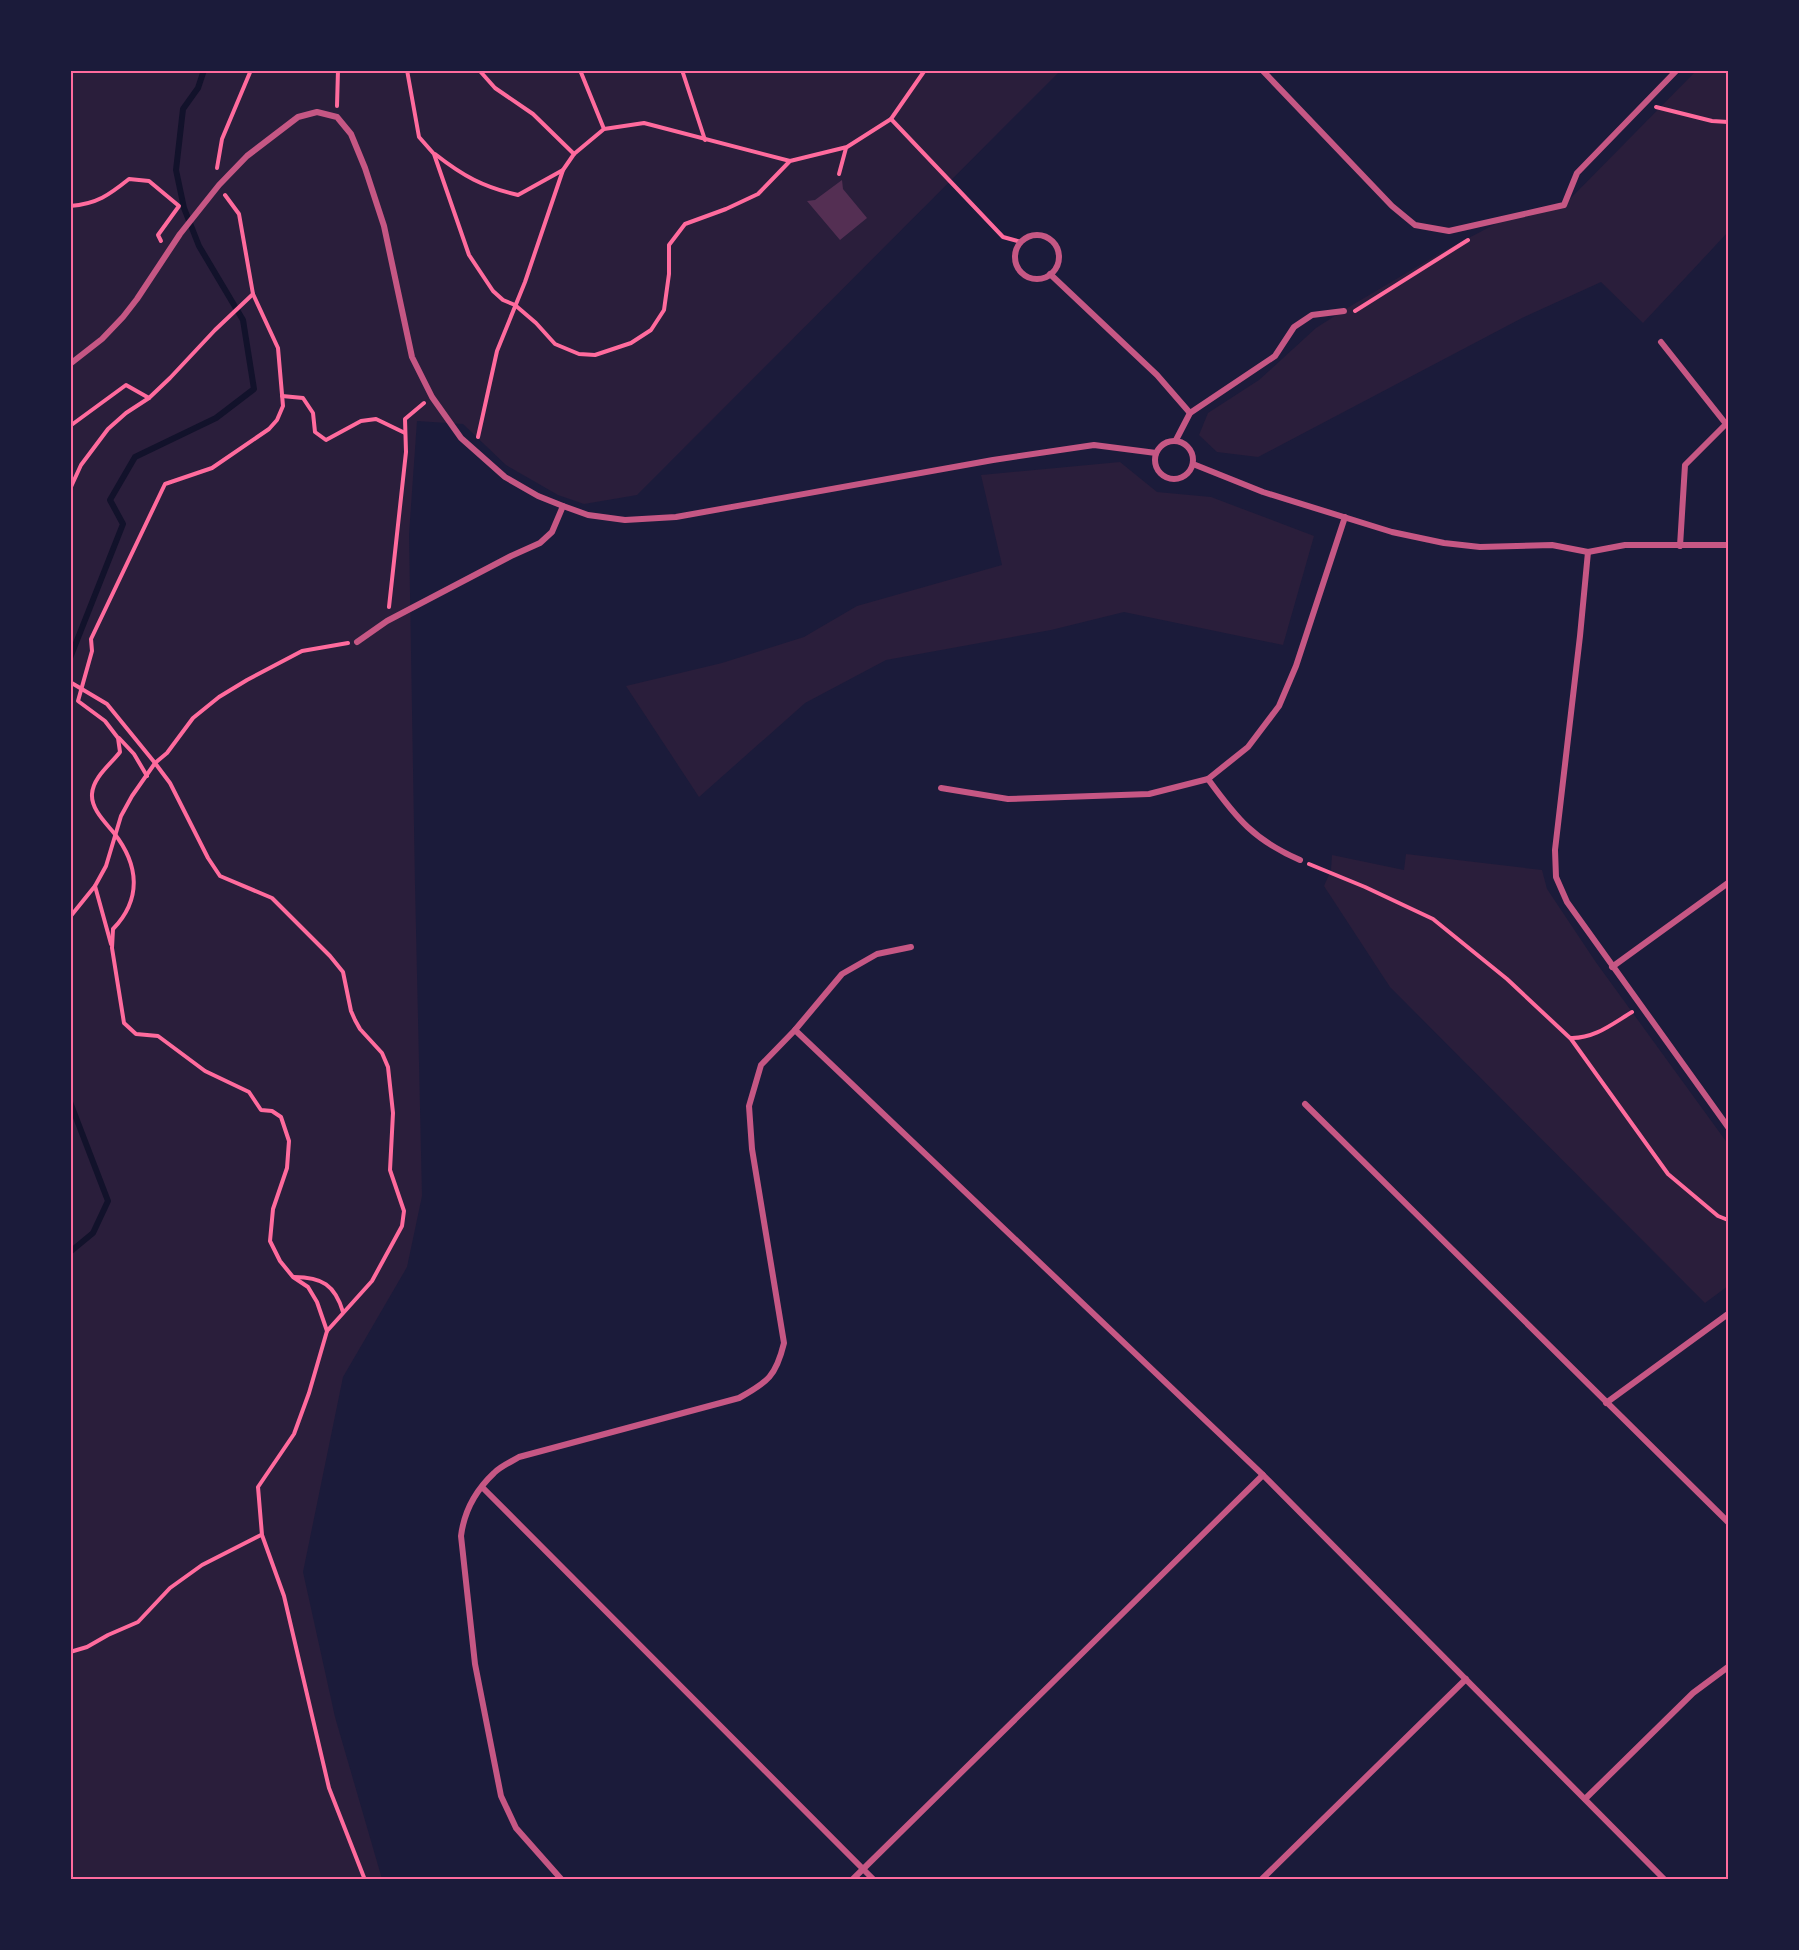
<svg xmlns="http://www.w3.org/2000/svg" width="1799" height="1950" font-family="Montserrat,sans-serif">
<style>
.green{fill:#2a1e3b}
.lines{fill:none;stroke-linecap:round;stroke-linejoin:round}
.stream{stroke:#12122b;stroke-width:6}
.building{fill:#542f53}
.path{stroke:#ff6b9d;stroke-width:4}
.minor{stroke:#c65784;stroke-width:6}
.neatline{fill:none;stroke:#ff6b9d;stroke-width:2}
</style>
<rect width="100%" height="100%" fill="#1b1b3a"/>
<!-- green -->
<g class="green">
<polygon points="70,71 1060,71 637,495 584,504 558,495 506,465 463,424 417,421 409,534 415,885 422,1196 407,1267 343,1377 303,1572 335,1717 382,1879 71,1879"/>
<polygon points="1696,71 1728,71 1728,232 1643,323 1601,282 1522,318 1258,457 1217,452 1199,435 1208,413 1259,380 1316,328 1349,307 1442,252 1503,220 1564,205"/>
<polygon points="1120,462 1157,492 1211,497 1314,536 1283,645 1124,612 1051,630 886,660 805,703 699,797 626,686 722,663 804,637 857,606 1002,565 981,475"/>
<polygon points="1406,854 1542,870 1547,889 1595,961 1728,1144 1728,1286 1705,1303 1390,987 1324,886 1331,870 1332,855 1404,870"/>
</g>
<g class="lines">
<!-- stream -->
<g class="stream">
<polyline points="70,658 123,524 110,500 135,457 216,418 254,389 243,320 199,246 184,208 176,170 183,109 198,88 204,70"/>
<polyline points="70,1102 108,1201 93,1233 70,1252"/>
</g>
</g>
<!-- building -->
<polygon class="building" points="842,180 843,189 867,218 840,240 807,201 815,200"/>
<g class="lines">
<!-- path -->
<g class="path">
<polyline points="407,70 419,137 434,154 469,255 493,291 503,300 515,305 536,323 555,344 579,354 595,355 631,343 651,330 664,310 669,274 669,245 685,224 726,209 758,194 789,162"/>
<polyline points="479,70 495,88 533,114 574,154"/>
<polyline points="580,70 604,129"/>
<polyline points="682,70 705,140"/>
<polyline points="337,106 338,70"/>
<polyline points="1656,107 1712,121 1728,122"/>
<polyline points="891,119 1003,237 1021,242"/>
<path d="M435,154C463,176 483,187 518,195L563,170"/>
<polyline points="217,168 222,139 251,70"/>
<polyline points="839,174 846,148"/>
<path d="M225,195L239,214L253,294L278,348L283,406L277,420L269,429L212,468L165,484L91,639L92,651L78,701L105,721L118,738L120,752C111,764 93,777 92,794C91,809 105,822 114,833C139,865 142,899 113,929L112,948L124,1023L136,1034L158,1036L205,1071L249,1092L261,1110L272,1111L281,1117L289,1141L287,1168L273,1209L270,1241L280,1261L293,1277L308,1287L317,1302L327,1331"/>
<path d="M70,206C97,204 109,195 129,179L149,181L179,206L158,235L161,241"/>
<polyline points="1355,311 1468,240"/>
<polyline points="282,396 303,398 313,413 315,432 326,440 361,421 376,419 405,433"/>
<polyline points="70,426 126,385 149,398"/>
<polyline points="478,437 497,351 525,282 563,170 574,154 604,129 644,123 790,161 847,147 891,119 925,70"/>
<polyline points="70,489 81,465 108,429 126,413 149,398 170,378 215,330 253,294"/>
<polyline points="389,607 406,452 405,419 424,403"/>
<polyline points="70,682 107,704 155,763 170,783 208,858 220,876 272,898 330,956 343,972 351,1011 355,1020 360,1029 382,1053 388,1067 393,1113 390,1170 404,1211 402,1226 372,1281 327,1331 309,1393 294,1434 258,1487 262,1535 284,1596 329,1788 365,1880"/>
<polyline points="119,738 134,754 147,776"/>
<path d="M1309,864L1365,887L1433,919L1507,979L1570,1038C1594,1039 1612,1024 1632,1012"/>
<polyline points="95,886 111,944"/>
<polyline points="70,917 95,886 106,866 121,816 132,796 155,763 167,753 193,718 219,697 247,680 302,651 348,643"/>
<polyline points="1571,1039 1668,1174 1718,1216 1728,1220"/>
<path d="M294,1277C322,1277 335,1285 343,1312"/>
<polyline points="70,1652 87,1647 108,1635 138,1622 170,1588 202,1565 261,1535"/>
</g>
<!-- minor -->
<g class="minor">
<polyline points="1262,70 1392,206 1415,225 1449,231 1564,205 1577,173 1677,70"/>
<circle cx="1037" cy="257" r="22"/>
<polyline points="1050,274 1157,375 1190,413"/>
<polyline points="1661,342 1726,424"/>
<polyline points="70,364 102,339 123,317 137,299 180,234 219,185 247,156 298,117 317,112 337,117 351,134 365,168 384,226 412,357 432,397 461,438 505,477 538,496 563,506 588,515 625,520 676,517 993,460 1094,445 1156,453"/>
<polyline points="1176,440 1190,413 1275,356 1294,327 1312,315 1344,311"/>
<circle cx="1174" cy="460" r="19"/>
<polyline points="1193,464 1263,492 1392,532 1444,543 1480,547 1552,545 1588,552 1625,545 1728,545"/>
<polyline points="1680,546 1685,465 1728,422"/>
<polyline points="1588,552 1580,636 1555,850 1556,877 1567,902 1728,1127"/>
<polyline points="357,642 387,621 511,556 540,543 552,532 563,506"/>
<path d="M1208,779C1237,819 1254,840 1300,860"/>
<polyline points="941,788 1008,799 1149,794 1208,779 1248,747 1279,706 1296,666 1345,517"/>
<polyline points="1612,967 1728,883"/>
<polyline points="795,1030 1263,1475 1665,1880"/>
<polyline points="1305,1104 1728,1522"/>
<polyline points="1606,1403 1728,1314"/>
<polyline points="482,1487 874,1880"/>
<polyline points="1585,1799 1693,1693 1728,1667"/>
<path d="M562,1880L516,1828L501,1796L475,1664L461,1536C464,1512 476,1490 494,1473C501,1466 511,1462 519,1457L739,1398C768,1382 776,1376 784,1343L752,1149L749,1106L761,1065L795,1030L842,974L877,954L911,947"/>
<polyline points="852,1880 1263,1475"/>
<polyline points="1261,1880 1466,1679"/>
</g>
</g>
<!-- border -->
<rect width="1799" height="1950" fill="none" stroke="#1b1b3a" stroke-width="144"/>
<rect x="72" y="72" width="1655" height="1806" class="neatline"/>
</svg>
